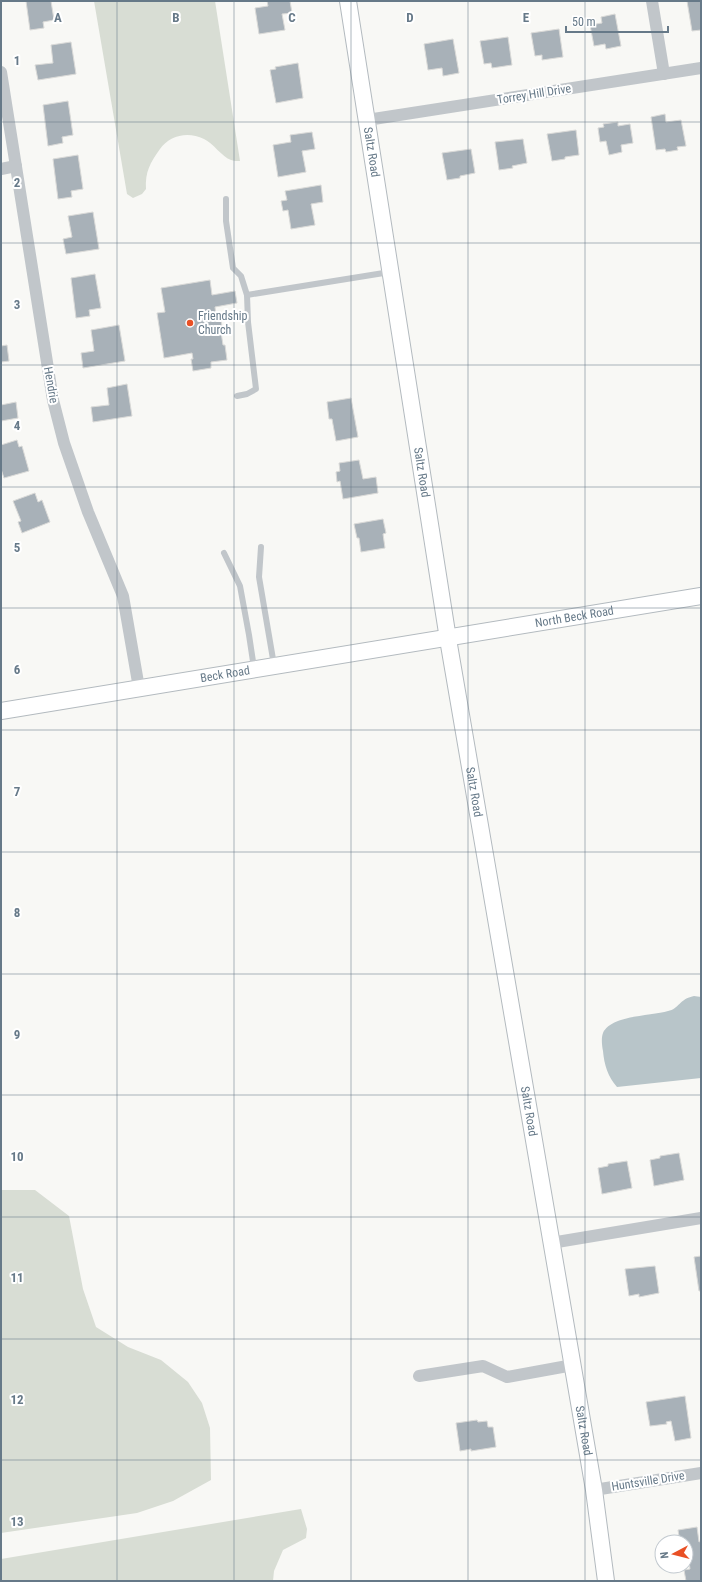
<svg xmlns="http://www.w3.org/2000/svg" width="702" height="1582" font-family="'Roboto Condensed',sans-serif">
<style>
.green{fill:#d8ddd4}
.water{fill:#b8c5c9}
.building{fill:#a8b1b8;stroke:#dadad8}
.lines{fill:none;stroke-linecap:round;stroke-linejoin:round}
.secondary-casing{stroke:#b3babf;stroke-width:18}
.lane{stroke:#c1c6ca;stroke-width:6}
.street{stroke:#c1c6ca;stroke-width:12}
.secondary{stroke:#fff;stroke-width:16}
.grid{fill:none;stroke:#667988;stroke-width:1;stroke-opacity:0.55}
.poi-dot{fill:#e95025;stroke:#fff;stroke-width:1.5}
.labels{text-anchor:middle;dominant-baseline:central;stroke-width:4;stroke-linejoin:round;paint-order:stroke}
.street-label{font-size:12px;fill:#667988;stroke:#fff}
.poi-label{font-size:12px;fill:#667988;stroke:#fff;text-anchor:start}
.grid-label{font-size:13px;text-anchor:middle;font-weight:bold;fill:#667988;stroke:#fff;stroke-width:4;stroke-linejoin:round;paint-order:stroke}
</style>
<rect width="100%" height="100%" fill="#f8f8f5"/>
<!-- green -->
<g class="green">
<path d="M94,1H215L240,161C238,161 233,161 231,160C222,157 213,143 204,139C188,131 170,135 160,149C150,163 145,172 146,189L142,194L133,198L127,194Z"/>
<polygon points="1,1190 35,1190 69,1216 83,1289 96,1327 128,1347 161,1360 188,1382 202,1403 210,1428 211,1480 173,1501 137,1513 1,1533"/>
<polygon points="301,1509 307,1529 306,1538 283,1550 274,1571 273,1581 1,1581 1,1559"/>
</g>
<!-- water -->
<path class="water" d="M694,996L701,997V1078L617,1087C608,1077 604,1064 603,1051C602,1046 601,1038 603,1033C611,1015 652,1016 668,1011C679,1009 679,999 694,996Z"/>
<!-- building -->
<g class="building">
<polygon points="26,1 51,1 54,20 43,22 44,28 30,30"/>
<polygon points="267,1 290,1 292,13 282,14 285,30 259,34 255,8 268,6"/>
<polygon points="687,1 701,1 701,30 692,31"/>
<polygon points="615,14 621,46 606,49 605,44 594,46 590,25 602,23 601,17"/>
<polygon points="559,29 563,57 542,60 542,55 535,56 531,33"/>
<polygon points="508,37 512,65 492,68 491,63 484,64 480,41"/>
<polygon points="453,39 459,73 443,76 442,68 428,70 424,44"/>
<polygon points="71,42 76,74 38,80 35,65 53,63 51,45"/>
<polygon points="298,63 303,98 276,103 270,70 276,69 275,67"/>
<polygon points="68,101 73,135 62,137 63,143 48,146 43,105"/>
<polygon points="665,114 666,122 681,120 686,146 677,147 678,150 666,152 665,149 656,150 651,117"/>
<polygon points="618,122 618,126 630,124 633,143 621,145 622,152 609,155 606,141 600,142 598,128 604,127 603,124"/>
<polygon points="576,130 579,155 565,157 565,159 552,161 547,134"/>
<polygon points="312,132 315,149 302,151 306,172 278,177 273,145 291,142 290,135"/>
<polygon points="523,139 527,163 512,166 513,168 499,170 495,142"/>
<polygon points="471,149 475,173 460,176 460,178 447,180 442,153"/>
<polygon points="78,155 83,189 71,191 72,197 58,199 53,159"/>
<polygon points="321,185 323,202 311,204 315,225 291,229 288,210 283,211 281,201 287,200 285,191"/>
<polygon points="93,212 99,249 66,254 63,239 72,237 68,216"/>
<polygon points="95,274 101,308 89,310 90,316 76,318 71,278"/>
<polygon points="210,280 212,295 235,291 237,303 215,307 216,315 220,314 223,332 221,332 223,345 225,345 227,360 211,362 211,368 193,371 191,359 193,359 192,353 164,358 157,313 165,312 161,288"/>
<polygon points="119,325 125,361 83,368 81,353 94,351 91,330"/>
<polygon points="7,345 9,361 1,362 1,346"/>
<polygon points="127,384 132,416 93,422 91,407 109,405 107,388"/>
<polygon points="351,398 358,437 336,441 332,419 329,419 327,402"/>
<polygon points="16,402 18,418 1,421 1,405"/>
<polygon points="17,440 19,447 22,446 29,471 4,478 1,469 1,445"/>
<polygon points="359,460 363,479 376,477 378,493 343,499 340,481 337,482 336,472 340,471 339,463"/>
<polygon points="35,493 38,502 42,500 50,522 22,533 18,522 21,521 13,501"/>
<polygon points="383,519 386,533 383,534 385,548 361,552 359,538 357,538 354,524"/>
<polygon points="679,1153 684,1180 654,1186 650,1160 660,1158 660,1156"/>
<polygon points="627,1161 632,1188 602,1194 598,1168 608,1166 608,1164"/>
<polygon points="701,1256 701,1291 699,1291 694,1257"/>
<polygon points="655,1266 659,1293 639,1297 639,1294 629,1296 625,1269"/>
<polygon points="685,1396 691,1438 675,1441 671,1421 666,1422 667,1424 650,1426 646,1402"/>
<polygon points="477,1420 478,1422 487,1421 488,1427 493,1427 496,1447 471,1451 471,1449 460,1451 456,1423"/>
<polygon points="697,1527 699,1542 701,1541 701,1581 686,1581 684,1570 690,1569 689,1561 686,1562 686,1542 680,1542 678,1530"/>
</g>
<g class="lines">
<defs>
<g id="secondary">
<path id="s1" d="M348,1L448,639L594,1490L606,1581"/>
<path id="s2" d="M1,711L701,596"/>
</g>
</defs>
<!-- secondary casing -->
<use href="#secondary" class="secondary-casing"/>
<!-- lane -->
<g class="lane">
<polyline points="226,199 226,221 233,268 241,276 247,295 248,322 256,389 247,394 237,396"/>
<polyline points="247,295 390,272"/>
<polyline points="261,547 259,577 274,665"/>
<polyline points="224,553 240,586 249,635 254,668"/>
</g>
<!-- street -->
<g class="street">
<polyline points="652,1 664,74"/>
<polyline points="1,72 53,400 64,443 88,512 123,596 139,688"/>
<polyline points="367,120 701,68"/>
<polyline points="1,169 16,166"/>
<polyline points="551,1243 701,1218"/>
<polyline points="419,1376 483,1366 507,1377 573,1365"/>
<polyline points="594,1490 701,1473"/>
</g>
<!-- secondary -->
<use href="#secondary" class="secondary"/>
</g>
<!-- grid -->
<path class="grid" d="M117,1V1581M234,1V1581M351,1V1581M468,1V1581M585,1V1581M1,122H701M1,243H701M1,365H701M1,487H701M1,608H701M1,730H701M1,852H701M1,974H701M1,1095H701M1,1217H701M1,1339H701M1,1460H701"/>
<!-- markers -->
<circle class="poi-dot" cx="190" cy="323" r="4"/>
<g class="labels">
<!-- street labels -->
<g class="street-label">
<text transform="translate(534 94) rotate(-9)">Torrey Hill Drive</text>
<text stroke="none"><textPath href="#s1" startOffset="153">Saltz Road</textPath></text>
<text transform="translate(51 385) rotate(80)">Hendrie</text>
<text stroke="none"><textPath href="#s1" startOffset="477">Saltz Road</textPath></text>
<text stroke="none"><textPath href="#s2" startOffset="581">North Beck Road</textPath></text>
<text stroke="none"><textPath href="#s2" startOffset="227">Beck Road</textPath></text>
<text stroke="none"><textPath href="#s1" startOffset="801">Saltz Road</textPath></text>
<text stroke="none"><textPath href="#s1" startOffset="1125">Saltz Road</textPath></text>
<text stroke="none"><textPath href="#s1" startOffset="1449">Saltz Road</textPath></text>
<text transform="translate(648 1481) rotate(-9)">Huntsville Drive</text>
</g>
<!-- poi labels -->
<g class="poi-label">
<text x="198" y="316">Friendship<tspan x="198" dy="14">Church</tspan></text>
</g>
</g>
<g class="grid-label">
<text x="58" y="22">A</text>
<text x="176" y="22">B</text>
<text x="292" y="22">C</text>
<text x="410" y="22">D</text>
<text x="526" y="22">E</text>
<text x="17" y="65">1</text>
<text x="17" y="187">2</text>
<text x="17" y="309">3</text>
<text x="17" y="430">4</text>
<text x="17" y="552">5</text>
<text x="17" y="674">6</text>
<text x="17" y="796">7</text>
<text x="17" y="917">8</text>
<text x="17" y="1039">9</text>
<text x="17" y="1161">10</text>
<text x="17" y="1282">11</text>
<text x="17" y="1404">12</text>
<text x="17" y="1526">13</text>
</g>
<!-- border -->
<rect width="702" height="1582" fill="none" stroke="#667988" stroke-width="4"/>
<!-- north arrow -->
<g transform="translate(674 1554) rotate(263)"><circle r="19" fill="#ffffff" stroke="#c2c9cf"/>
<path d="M0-3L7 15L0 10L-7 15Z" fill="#e95025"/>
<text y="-6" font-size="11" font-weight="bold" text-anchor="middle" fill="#667988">N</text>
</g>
<!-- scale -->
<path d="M566 26v6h102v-6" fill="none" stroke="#667988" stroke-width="2"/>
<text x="572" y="26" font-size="12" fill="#667988" stroke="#ffffff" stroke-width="3" paint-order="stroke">50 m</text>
</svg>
